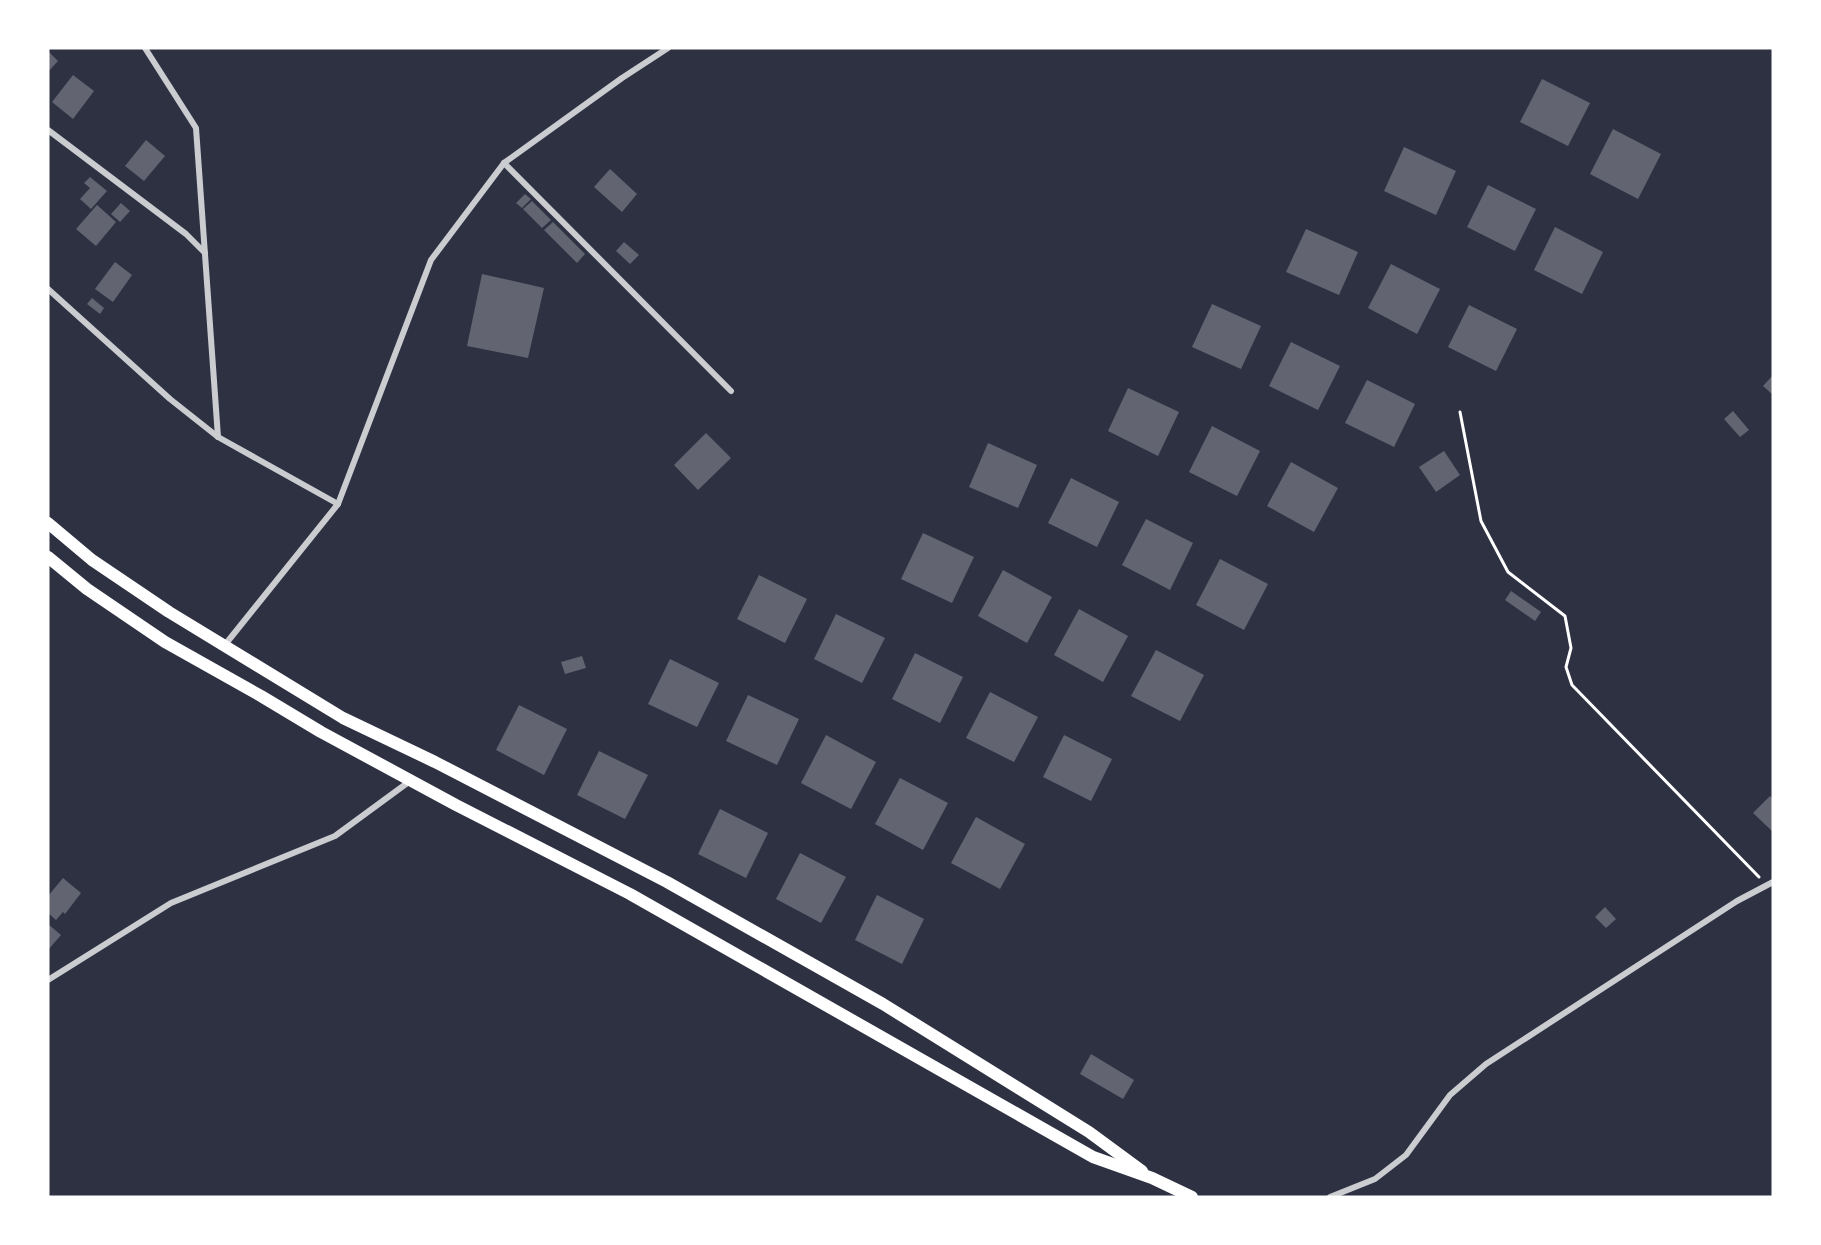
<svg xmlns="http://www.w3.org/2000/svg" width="1821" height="1245" font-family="Montserrat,sans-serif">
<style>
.building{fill:#626471}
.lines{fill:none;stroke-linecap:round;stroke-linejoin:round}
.path{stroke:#fff;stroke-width:3}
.minor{stroke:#caccd0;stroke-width:6}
.secondary{stroke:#fff;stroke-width:12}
</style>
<rect width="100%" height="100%" fill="#2d3142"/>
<!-- building -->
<g class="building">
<polygon points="48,51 58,61 48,72"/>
<polygon points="73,75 94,91 73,119 52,102"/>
<polygon points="1542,79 1590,103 1568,146 1520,122"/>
<polygon points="1613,129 1661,154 1638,199 1590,174"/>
<polygon points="146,140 165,156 144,181 125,166"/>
<polygon points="1404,147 1456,171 1436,215 1384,191"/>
<polygon points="610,169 637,194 622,212 594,187"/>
<polygon points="90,177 107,191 91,209 80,199 90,188 84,183"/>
<polygon points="1488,185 1536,209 1515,251 1467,227"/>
<polygon points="525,194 531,199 522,208 516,203"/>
<polygon points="532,201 551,220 542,228 523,209"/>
<polygon points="121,203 130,211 120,222 111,214"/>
<polygon points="97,205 116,222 96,246 76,229"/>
<polygon points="553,222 585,254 577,263 544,230"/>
<polygon points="1555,227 1603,252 1582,294 1534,270"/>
<polygon points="1306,229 1358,252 1339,295 1286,272"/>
<polygon points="624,242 639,255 630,264 616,251"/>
<polygon points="115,262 132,275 113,302 95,289"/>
<polygon points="1391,264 1440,289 1417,334 1368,308"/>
<polygon points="482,274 544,288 528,358 467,346"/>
<polygon points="92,298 104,308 100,314 87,304"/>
<polygon points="1212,304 1261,326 1241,369 1192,347"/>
<polygon points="1469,305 1517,329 1496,371 1448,347"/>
<polygon points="1291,342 1340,366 1318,410 1269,386"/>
<polygon points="1773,375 1773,395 1763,386"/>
<polygon points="1367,380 1415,404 1394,447 1345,423"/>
<polygon points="1128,388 1179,412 1158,456 1108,431"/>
<polygon points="1733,411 1749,430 1740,437 1724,419"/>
<polygon points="1212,426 1260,451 1237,496 1189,472"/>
<polygon points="706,433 731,458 698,490 674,465"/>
<polygon points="988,443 1037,465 1018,508 969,487"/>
<polygon points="1444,451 1460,475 1436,492 1419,467"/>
<polygon points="1291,462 1338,488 1314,532 1267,506"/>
<polygon points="1071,478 1119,502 1097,547 1048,523"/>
<polygon points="1146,519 1193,543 1170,590 1122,565"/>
<polygon points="923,533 974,557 952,603 901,579"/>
<polygon points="1220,559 1268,584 1244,630 1196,605"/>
<polygon points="1003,570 1052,597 1027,643 978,616"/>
<polygon points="759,575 807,599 785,643 737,619"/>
<polygon points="1511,591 1541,612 1535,621 1505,600"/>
<polygon points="1079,609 1128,636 1103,682 1054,655"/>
<polygon points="836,614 885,638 862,683 814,659"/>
<polygon points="1156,650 1204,675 1180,721 1131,696"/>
<polygon points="915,653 963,677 940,723 892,699"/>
<polygon points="582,656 586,668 565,674 561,662"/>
<polygon points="670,659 719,683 697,727 648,704"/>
<polygon points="990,692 1038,717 1014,762 966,738"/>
<polygon points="748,695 799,719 777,765 726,741"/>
<polygon points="519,705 567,729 544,775 496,750"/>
<polygon points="826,735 876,762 851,809 801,783"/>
<polygon points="1064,735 1112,759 1091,801 1043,777"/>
<polygon points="599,751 648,775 625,819 577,795"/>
<polygon points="900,778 948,803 923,850 875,824"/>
<polygon points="1770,796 1773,799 1773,832 1753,813"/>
<polygon points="720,809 768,833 746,878 698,854"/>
<polygon points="976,817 1025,844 1000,889 951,863"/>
<polygon points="800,853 846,877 821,923 776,899"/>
<polygon points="63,878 81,893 65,914 63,912 56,920 48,913 48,896"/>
<polygon points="877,895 924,919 902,964 855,940"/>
<polygon points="1605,907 1616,919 1606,928 1595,917"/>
<polygon points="48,924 61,935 48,950"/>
<polygon points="1091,1054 1134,1080 1123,1099 1080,1074"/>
</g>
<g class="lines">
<!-- path -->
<polyline class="path" points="1460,412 1481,521 1508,572 1565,616 1571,648 1566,667 1572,685 1759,877"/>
<!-- minor -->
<g class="minor">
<polyline points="145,48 196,128 218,437"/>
<polyline points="48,130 186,234 205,253"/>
<polyline points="504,163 731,391"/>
<polyline points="48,289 170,399 218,437 338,504"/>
<polyline points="224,646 338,504 431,260 504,163 622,78 668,48"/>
<polyline points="48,980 171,903 335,836 410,781"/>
<polyline points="1330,1197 1375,1179 1406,1155 1450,1095 1486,1064 1737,901 1773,882"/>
</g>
<!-- secondary -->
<g class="secondary">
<polyline points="48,523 92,560 169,612 343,718 435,762 667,882 883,1004 1089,1132 1142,1171"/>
<polyline points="48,557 87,589 165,642 261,696 321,732 456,805 630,894 1093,1157 1152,1178 1192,1197"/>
</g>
</g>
<!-- border -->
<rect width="1821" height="1245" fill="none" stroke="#ffffff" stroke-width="99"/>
</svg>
